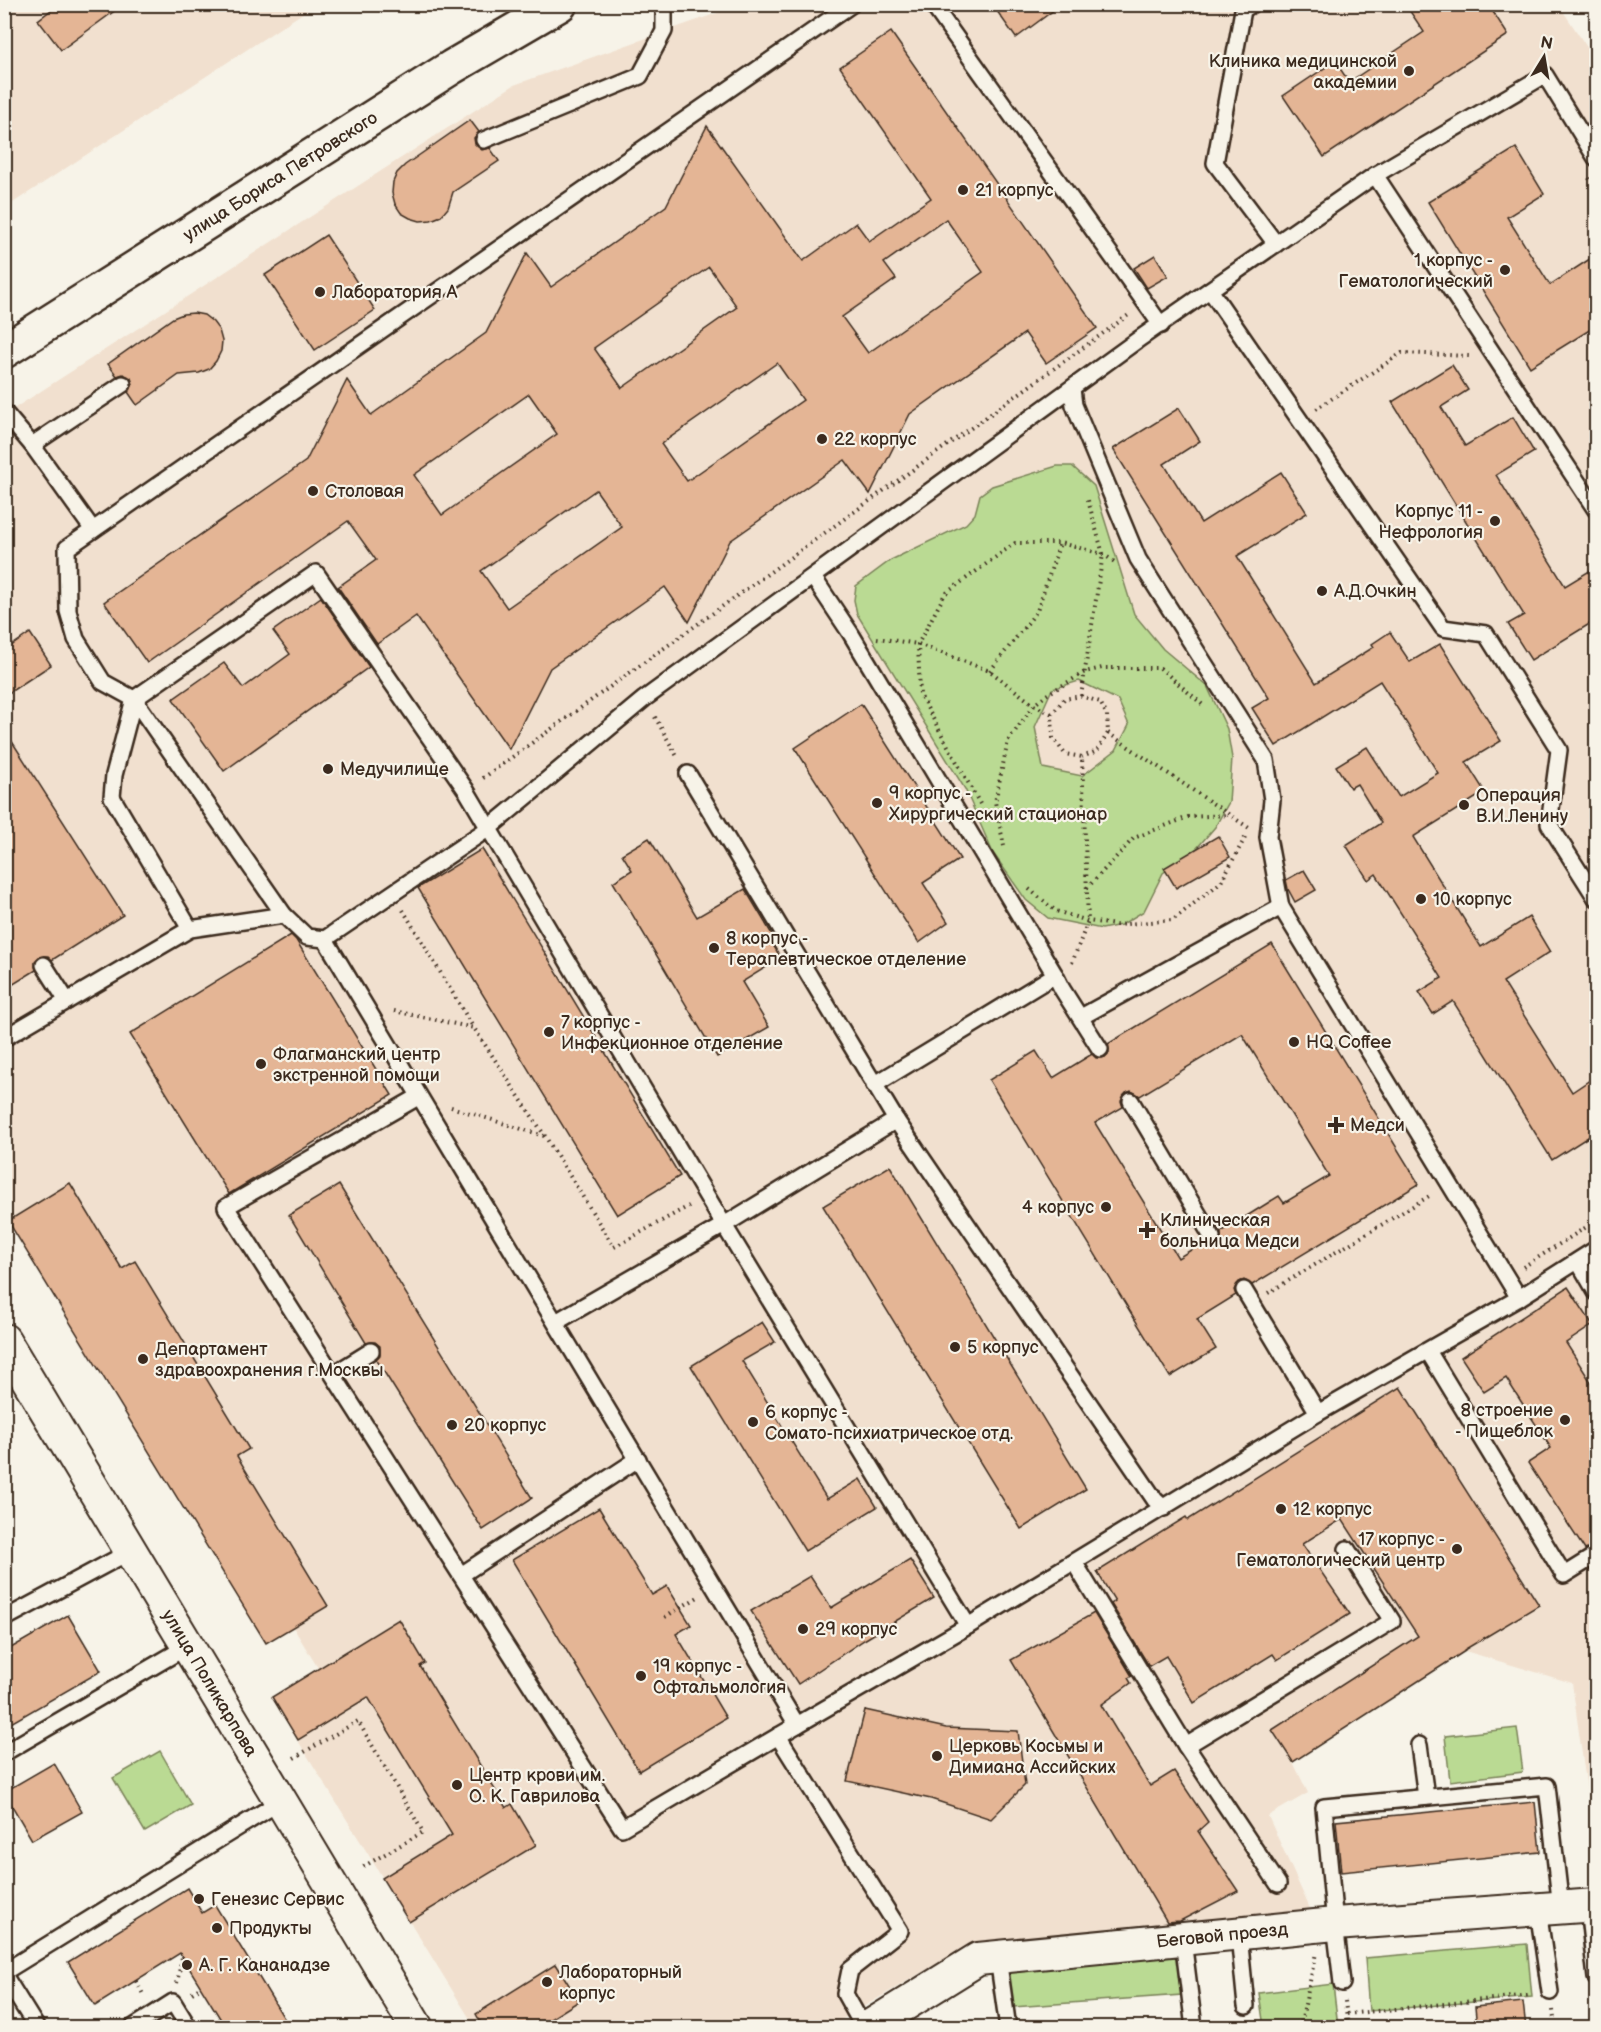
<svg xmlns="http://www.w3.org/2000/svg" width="1601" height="2032" font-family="'Balsamiq Sans',sans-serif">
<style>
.built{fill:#f1e0cf}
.green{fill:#bada93;stroke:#7a8258;stroke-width:1.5;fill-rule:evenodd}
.building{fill:#e4b595;stroke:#3b2a1e;stroke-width:1.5;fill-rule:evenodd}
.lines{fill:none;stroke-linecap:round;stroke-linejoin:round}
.service-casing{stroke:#3b2a1e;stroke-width:20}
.minor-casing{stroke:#3b2a1e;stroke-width:36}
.tertiary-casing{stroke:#3b2a1e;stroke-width:38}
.path{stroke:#3b2a1e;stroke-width:4;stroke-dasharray:1.5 4.5;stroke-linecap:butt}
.service{stroke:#f7f3e8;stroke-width:15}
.minor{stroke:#f7f3e8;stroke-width:32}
.tertiary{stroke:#f7f3e8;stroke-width:33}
.poi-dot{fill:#3b2a1e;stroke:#f7f3e8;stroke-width:2}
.labels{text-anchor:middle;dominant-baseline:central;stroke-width:4.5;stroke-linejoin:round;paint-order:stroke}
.poi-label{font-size:18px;fill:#3b2a1e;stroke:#f7f3e8;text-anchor:start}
.street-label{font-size:18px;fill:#3b2a1e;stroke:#f7f3e8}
</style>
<rect width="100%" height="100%" fill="#f7f3e8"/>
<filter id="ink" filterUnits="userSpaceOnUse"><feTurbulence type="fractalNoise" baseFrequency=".0167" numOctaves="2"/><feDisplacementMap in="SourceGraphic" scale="12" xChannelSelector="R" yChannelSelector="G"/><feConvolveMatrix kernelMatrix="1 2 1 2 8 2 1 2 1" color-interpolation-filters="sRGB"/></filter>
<g filter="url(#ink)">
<!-- built -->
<g class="built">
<polygon points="5,5 315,5 5,208"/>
<polygon points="740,5 1559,5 1596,61 1596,1853 1572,1683 1465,1651 1293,1762 1308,1793 1268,1816 1312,1913 1172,1930 972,1943 829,2027 475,2027 271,1697 318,1668 293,1627 265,1643 8,1221 5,1220 4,415 514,85"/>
</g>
<!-- green -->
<g class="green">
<path d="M1057,466H1072L1094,486L1134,614L1163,649L1207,686L1227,729L1232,758L1229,802L1215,827L1197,848L1163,873L1144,911L1121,925L1102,929L1048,918L1026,900L993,853L965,789L857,614L854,600L856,586L891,560L966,524L975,514L980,495L992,486ZM1079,681L1118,700L1129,725L1116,750L1082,776L1043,768L1035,727L1052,689Z"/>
<polygon points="1517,1728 1523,1772 1450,1781 1445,1736"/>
<polygon points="160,1751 191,1805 145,1832 113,1778"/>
<polygon points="1527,1944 1532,1997 1369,2011 1365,1958"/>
<polygon points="1178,1957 1182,1995 1013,2007 1005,1964"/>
<polygon points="1333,1984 1338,2027 1264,2027 1259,1993"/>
</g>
<!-- building -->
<g class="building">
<polygon points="59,4 124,4 61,50 38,20"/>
<polygon points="992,4 1062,4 1016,38"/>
<polygon points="1405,4 1488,4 1508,35 1324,157 1283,96 1335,61 1349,82 1424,32"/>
<path d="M891,32L1097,328L1046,363L1025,333L910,414L870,494L845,460L730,541L689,622L665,587L550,668L509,749L416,616L377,644L338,587L376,560L348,521L147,663L104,602L306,461L347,380L371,415L486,333L527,253L551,287L666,206L707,126L803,261L856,223L869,241L931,198L840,67ZM946,219L983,272L868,353L842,317L896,279L884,263ZM709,267L737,307L622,388L594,348ZM777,363L803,400L687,481L661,444ZM529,394L557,434L442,515L414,475ZM596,490L622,527L507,608L481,571Z"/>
<polygon points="470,120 479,132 474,138 475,144 482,150 490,148 499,161 453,192 448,208 441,216 431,220 420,221 410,218 401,213 395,204 392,193 393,182 397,173 405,165"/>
<polygon points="1516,148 1544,194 1507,217 1550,285 1596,255 1596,326 1530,367 1428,202"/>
<polygon points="326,235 375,310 315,350 265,275"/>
<polygon points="1155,255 1168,276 1147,288 1134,268"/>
<polygon points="194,313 204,315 213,322 219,330 222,341 221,351 216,361 209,369 199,373 179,375 137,405 128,392 133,384 131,378 123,374 117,376 108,364 173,318 183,314"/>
<polygon points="1452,365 1468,390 1441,407 1465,446 1513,417 1534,452 1496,475 1565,586 1596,567 1596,620 1531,660 1508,624 1524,615 1392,402"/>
<polygon points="1179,408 1200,441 1164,464 1201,523 1281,472 1307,513 1237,556 1316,683 1374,647 1372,644 1390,632 1410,662 1440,644 1501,741 1466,762 1485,792 1413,837 1481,947 1529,917 1550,952 1503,982 1572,1092 1596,1076 1596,1132 1552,1160 1453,1001 1433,1014 1419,992 1442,978 1376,874 1368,880 1346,845 1381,823 1357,784 1350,788 1336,766 1367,747 1399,797 1438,773 1380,681 1276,746 1252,708 1269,698 1113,449"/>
<polygon points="321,597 369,667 224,771 173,699 224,663 243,688 290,654 273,631"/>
<polygon points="30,633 51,665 4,696 4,651"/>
<polygon points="861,704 960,859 923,883 948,922 919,943 795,748"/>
<polygon points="4,729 123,915 52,960 48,956 39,957 35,961 36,970 4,990"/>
<polygon points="1218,836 1230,857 1176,888 1164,868"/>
<polygon points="649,838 697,917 745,889 773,936 769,938 781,958 742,982 769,1027 717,1057 613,882 632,870 622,854"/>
<polygon points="482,849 680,1176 617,1215 418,888"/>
<polygon points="1304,870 1316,890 1295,902 1288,889 1286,880"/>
<polygon points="291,935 296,940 392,1095 229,1194 130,1034"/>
<path d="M1272,944L1419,1184L1252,1285L1244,1280L1239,1282L1234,1290L1236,1295L1197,1319L1216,1349L1170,1377L989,1080L1036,1051L1053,1078L1092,1054L1096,1058L1105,1057L1109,1053L1108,1044ZM1242,1034L1329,1176L1284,1203L1279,1196L1221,1232V1241L1216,1246L1212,1247L1204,1242L1178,1258L1095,1123L1123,1107L1121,1101L1126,1093L1131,1091L1140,1096Z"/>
<polygon points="890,1166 1086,1489 1021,1529 823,1206"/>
<polygon points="70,1183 122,1269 135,1261 249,1449 237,1456 328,1606 266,1643 8,1221"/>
<polygon points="339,1185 532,1498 483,1530 376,1359 380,1355 380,1346 375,1342 366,1343 289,1215"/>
<polygon points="1568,1287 1593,1325 1566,1343 1596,1390 1596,1545 1585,1550 1528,1463 1551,1448 1506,1378 1484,1392 1461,1357"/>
<polygon points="762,1322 775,1342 742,1361 827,1499 860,1479 877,1507 805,1551 691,1366"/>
<polygon points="1400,1387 1539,1605 1464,1650 1465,1651 1293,1762 1272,1730 1418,1636 1342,1519 1302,1544 1350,1614 1277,1660 1273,1654 1194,1703 1166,1656 1149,1666 1111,1604 1115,1601 1097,1572 1186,1517 1188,1520"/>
<polygon points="599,1508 652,1595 667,1586 691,1625 676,1634 726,1718 639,1771 512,1560"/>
<polygon points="910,1560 934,1598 864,1640 798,1684 751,1611 810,1576 831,1608"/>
<polygon points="1094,1613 1132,1676 1128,1678 1131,1683 1101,1705 1150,1786 1174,1771 1208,1822 1198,1831 1238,1891 1180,1921 1167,1922 1011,1660"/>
<polygon points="68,1615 101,1671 4,1727 4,1652"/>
<polygon points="399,1619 425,1663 420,1666 506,1808 512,1804 536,1845 409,1922 382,1878 452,1835 368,1697 298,1740 272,1697"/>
<polygon points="865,1710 946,1728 1018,1731 1025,1785 991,1819 931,1799 847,1781"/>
<polygon points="54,1763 82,1812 32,1840 4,1792"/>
<polygon points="1535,1802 1540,1852 1341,1872 1336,1821"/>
<polygon points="187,1888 202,1913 215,1905 290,2028 226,2028 180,1953 95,2006 68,1962"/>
<polygon points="556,1964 579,2001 536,2028 484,2028 476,2014"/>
<polygon points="1523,2002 1526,2028 1477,2028 1475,2007"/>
</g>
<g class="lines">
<defs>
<g id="service">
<polyline points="852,4 67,548 68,611 76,639 103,682 134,699 284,915 307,937 325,939 489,828 644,699 1139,339 1375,175 1545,75 1596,158"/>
<polyline points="932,4 1161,325"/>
<polyline points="1252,4 1243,10 1215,163 1276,244"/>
<polyline points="484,140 640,76 664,31 664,4"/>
<polyline points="1375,175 1596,510"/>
<polyline points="1210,290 1443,628 1486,634 1559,750 1549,824 1596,898"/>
<polyline points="1072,389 1074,405 1138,559 1266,760 1272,800 1268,837 1281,907"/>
<polyline points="4,412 32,445 93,530"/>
<polyline points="32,445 123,384"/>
<polyline points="813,577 851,634 1055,975 1062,989 1100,1049"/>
<polyline points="688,774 896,1120 1155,1500 1164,1508"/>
<polyline points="190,929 112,797 114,775 134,699 316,573 466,790 724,1225 968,1626"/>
<polyline points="325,939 797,1725 968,1626 1318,1413 1519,1298 1596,1249"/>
<polyline points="44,965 67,1001"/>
<polyline points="1081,1017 1281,907 1519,1298"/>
<polyline points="4,1038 190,929 284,915"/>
<polyline points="874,1085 1055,975"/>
<polyline points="418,1097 226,1207 622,1828 797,1725"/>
<polyline points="1131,1101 1212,1237"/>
<polyline points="1578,1261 1596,1292"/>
<polyline points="1244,1290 1318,1413"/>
<polyline points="556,1322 724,1225 896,1120"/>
<polyline points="1428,1351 1564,1575 1596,1555"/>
<polyline points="334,1374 371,1351"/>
<polyline points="1074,1562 1186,1746 1392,1621 1347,1549"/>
<polyline points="461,1575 638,1459"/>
<polyline points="4,1619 131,1551"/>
<polyline points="778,1736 900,1931 850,1970 845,1994 864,2028"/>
<polyline points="1419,1745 1426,1797"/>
<polyline points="1186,1746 1278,1884"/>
<polyline points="4,1753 188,1646"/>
<polyline points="1585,1906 1589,1916 1596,1978"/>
<polyline points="1538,1910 1550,1992"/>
<polyline points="1239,1935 1246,2006"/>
<polyline points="1183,1940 1194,2028"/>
<polyline points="998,1958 1008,2028"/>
<polyline points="4,1972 281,1801"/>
<polyline points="4,1975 37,2028"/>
<polyline points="1342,1983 1335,1924 1324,1807 1547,1786 1561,1908"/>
<polyline points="132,2028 173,2002 189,2028"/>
</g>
<g id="minor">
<path id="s1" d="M4,1340L417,2028"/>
<path id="s2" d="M867,2028L978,1959L1335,1924L1596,1905"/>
</g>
<g id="tertiary">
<path id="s3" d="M4,351L452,67L560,4"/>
</g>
</defs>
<!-- service casing -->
<use href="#service" class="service-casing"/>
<!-- minor casing -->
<use href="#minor" class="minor-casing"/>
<!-- tertiary casing -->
<use href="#tertiary" class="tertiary-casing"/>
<!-- path -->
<g class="path">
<polyline points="1589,178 1596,190"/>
<polyline points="1316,409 1402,353 1469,356"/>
<polyline points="877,638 918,644 990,671 1034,705 1052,714"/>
<polyline points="990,671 1037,611 1060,543"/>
<polyline points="1081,696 1103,554 1087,497"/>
<polyline points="655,717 678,758"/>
<polyline points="1108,733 1249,828"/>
<polyline points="483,778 1130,314"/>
<polyline points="980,804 920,695 918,644 945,594 1015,543 1060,543 1103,554 1116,563"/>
<polyline points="1004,846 995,802 1008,741 1034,705 1046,695 1085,672 1102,668 1160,668 1203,705"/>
<polyline points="1087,888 1134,838 1188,817 1228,815"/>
<polyline points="1029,889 1056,911 1088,921 1116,925 1173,920 1221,882 1246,836"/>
<polyline points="403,910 473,1027"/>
<polyline points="1072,963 1088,921 1082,757 1065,754 1053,738 1052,714 1064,699 1081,696 1100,702 1107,715 1108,733 1097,751 1082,757"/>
<polyline points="394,1011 474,1028 545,1136 614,1247 689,1206"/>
<polyline points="451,1107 544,1136"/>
<polyline points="1523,1267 1596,1221"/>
<polyline points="1268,1293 1431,1195"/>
<polyline points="665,1617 698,1597"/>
<polyline points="294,1758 358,1721 423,1832 361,1868"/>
<polyline points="136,1981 144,1996"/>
<polyline points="177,1983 182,1957"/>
<polyline points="192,1993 201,1987"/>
<polyline points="1345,2001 1348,2028"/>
<polyline points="1553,2010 1555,2028"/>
<polyline points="1347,2014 1531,1995"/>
<polyline points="1300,2028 1316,1953"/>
</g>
<!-- service -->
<use href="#service" class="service"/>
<!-- minor -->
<use href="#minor" class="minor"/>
<!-- tertiary -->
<use href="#tertiary" class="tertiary"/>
</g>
</g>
<!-- markers -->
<g class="poi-dot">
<circle cx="1409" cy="71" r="6"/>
<circle cx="963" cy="190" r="6"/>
<circle cx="1505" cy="270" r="6"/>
<circle cx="320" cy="292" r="6"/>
<circle cx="822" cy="439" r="6"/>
<circle cx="313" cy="491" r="6"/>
<circle cx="1495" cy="521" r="6"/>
<circle cx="1322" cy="591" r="6"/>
<circle cx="328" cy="769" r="6"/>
<circle cx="877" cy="803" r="6"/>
<circle cx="1464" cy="805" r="6"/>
<circle cx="1421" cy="899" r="6"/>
<circle cx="714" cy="948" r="6"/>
<circle cx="549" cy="1032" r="6"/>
<circle cx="1294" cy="1042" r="6"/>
<circle cx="261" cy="1064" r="6"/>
<path d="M1333 1116h6v6h6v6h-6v6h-6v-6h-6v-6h6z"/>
<circle cx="1106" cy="1207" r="6"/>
<path d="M1144 1221h6v6h6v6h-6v6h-6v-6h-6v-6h6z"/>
<circle cx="955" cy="1347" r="6"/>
<circle cx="143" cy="1359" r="6"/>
<circle cx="1565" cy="1420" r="6"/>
<circle cx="753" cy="1422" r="6"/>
<circle cx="452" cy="1425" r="6"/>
<circle cx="1281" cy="1509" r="6"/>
<circle cx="1457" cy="1549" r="6"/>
<circle cx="803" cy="1629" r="6"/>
<circle cx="641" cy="1676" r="6"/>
<circle cx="937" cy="1756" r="6"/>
<circle cx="457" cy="1785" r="6"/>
<circle cx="199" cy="1899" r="6"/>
<circle cx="217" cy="1928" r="6"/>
<circle cx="187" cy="1965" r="6"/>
<circle cx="547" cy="1982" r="6"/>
</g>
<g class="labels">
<!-- poi labels -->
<g class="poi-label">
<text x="1397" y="61" text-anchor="end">Клиника медицинской<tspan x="1397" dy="21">академии</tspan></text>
<text x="975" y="190">21 корпус</text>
<text x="1493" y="260" text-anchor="end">1 корпус -<tspan x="1493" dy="21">Гематологический</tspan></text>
<text x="332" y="292">Лаборатория А</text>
<text x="834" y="439">22 корпус</text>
<text x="325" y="491">Столовая</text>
<text x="1483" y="511" text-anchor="end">Корпус 11 -<tspan x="1483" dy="21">Нефрология</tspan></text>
<text x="1334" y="591">А.Д.Очкин</text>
<text x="340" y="769">Медучилище</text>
<text x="889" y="793">9 корпус -<tspan x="889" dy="21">Хирургический стационар</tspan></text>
<text x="1476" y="795">Операция<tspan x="1476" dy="21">В.И.Ленину</tspan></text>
<text x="1433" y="899">10 корпус</text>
<text x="726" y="938">8 корпус -<tspan x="726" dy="21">Терапевтическое отделение</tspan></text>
<text x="561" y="1022">7 корпус -<tspan x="561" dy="21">Инфекционное отделение</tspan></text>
<text x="1306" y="1042">HQ Coffee</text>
<text x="273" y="1054">Флагманский центр<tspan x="273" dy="21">экстренной помощи</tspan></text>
<text x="1350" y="1125">Медси</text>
<text x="1094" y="1207" text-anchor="end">4 корпус</text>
<text x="1160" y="1220">Клиническая<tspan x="1160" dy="21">больница Медси</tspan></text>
<text x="967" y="1347">5 корпус</text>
<text x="155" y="1349">Департамент<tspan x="155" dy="21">здравоохранения г.Москвы</tspan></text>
<text x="1553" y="1410" text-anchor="end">8 строение<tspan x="1553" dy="21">- Пищеблок</tspan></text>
<text x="765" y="1412">6 корпус -<tspan x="765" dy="21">Сомато-психиатрическое отд.</tspan></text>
<text x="464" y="1425">20 корпус</text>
<text x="1293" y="1509">12 корпус</text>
<text x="1445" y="1539" text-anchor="end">17 корпус -<tspan x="1445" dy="21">Гематологический центр</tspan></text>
<text x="815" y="1629">29 корпус</text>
<text x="653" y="1666">19 корпус -<tspan x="653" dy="21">Офтальмология</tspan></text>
<text x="949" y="1746">Церковь Косьмы и<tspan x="949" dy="21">Димиана Ассийских</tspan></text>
<text x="469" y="1775">Центр крови им.<tspan x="469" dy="21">О. К. Гаврилова</tspan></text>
<text x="211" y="1899">Генезис Сервис</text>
<text x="229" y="1928">Продукты</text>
<text x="199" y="1965">А. Г. Кананадзе</text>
<text x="559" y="1972">Лабораторный<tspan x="559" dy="21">корпус</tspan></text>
</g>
<!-- street labels -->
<g class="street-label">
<text stroke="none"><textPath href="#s3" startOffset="327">улица Бориса Петровского</textPath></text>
<text stroke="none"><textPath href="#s1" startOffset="400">улица Поликарпова</textPath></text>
<text stroke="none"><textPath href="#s2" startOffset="376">Беговой проезд</textPath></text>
</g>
</g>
<!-- margin -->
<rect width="1601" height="2032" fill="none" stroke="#f7f3e8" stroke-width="24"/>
<rect x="12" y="12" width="1577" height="2008" fill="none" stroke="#3b2a1e" stroke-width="2" filter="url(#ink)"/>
<!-- north arrow -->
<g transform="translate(1544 57) rotate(11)" stroke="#f7f3e8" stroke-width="4.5" paint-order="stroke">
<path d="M0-4.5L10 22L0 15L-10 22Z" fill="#3b2a1e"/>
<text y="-9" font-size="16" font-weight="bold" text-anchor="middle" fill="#3b2a1e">N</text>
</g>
</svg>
